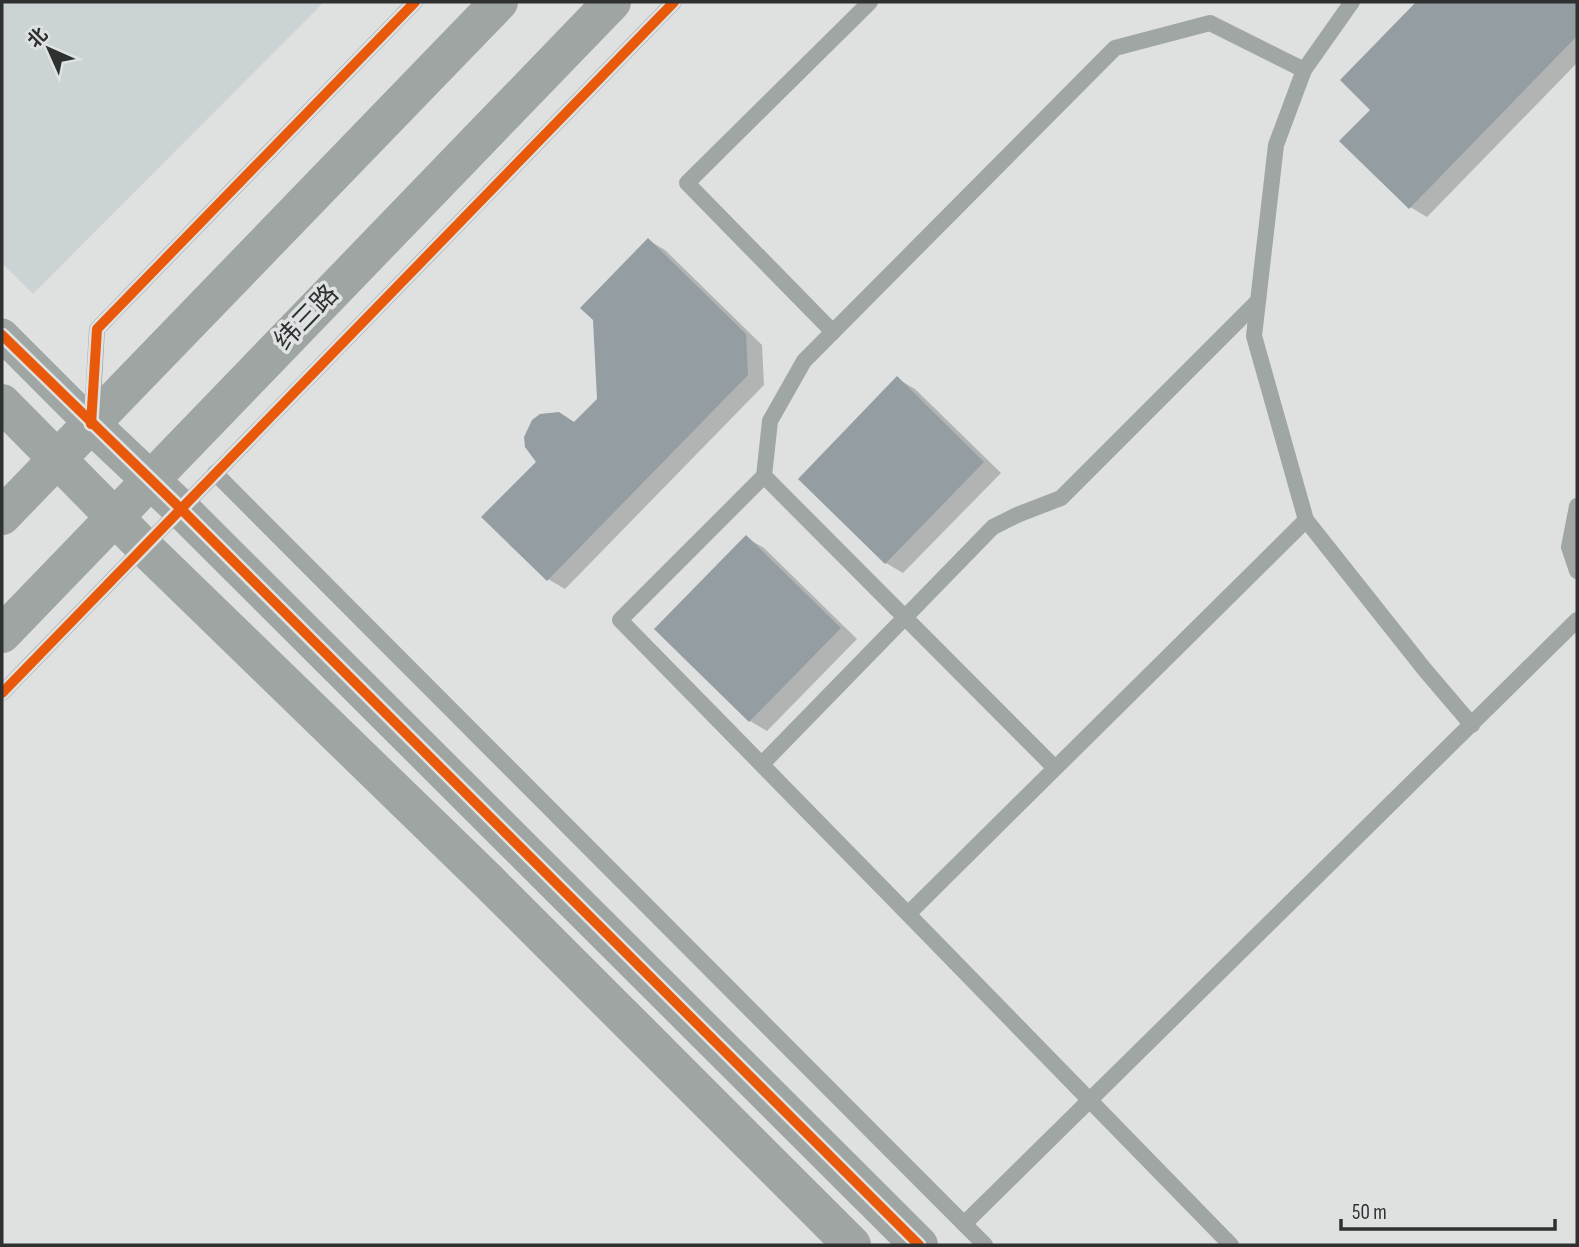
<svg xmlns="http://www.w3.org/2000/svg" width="1579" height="1247" font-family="'Sofia Sans Condensed','Noto Sans SC',sans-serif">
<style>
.built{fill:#cbd3d4}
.shadow{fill:#0003}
.building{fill:#949da2}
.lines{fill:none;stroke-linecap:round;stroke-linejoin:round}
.lane{stroke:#9fa6a4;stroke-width:16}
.street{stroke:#9fa6a4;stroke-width:33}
.secondary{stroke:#9ea5a3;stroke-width:38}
.cycleway-casing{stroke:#dee2e2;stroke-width:15}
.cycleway{stroke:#e8590c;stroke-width:10}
.labels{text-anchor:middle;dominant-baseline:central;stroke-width:7;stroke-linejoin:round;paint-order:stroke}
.street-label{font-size:26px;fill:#2f3131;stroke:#dee2e2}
</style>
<rect width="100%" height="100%" fill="#dfe1e1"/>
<!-- built -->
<polygon class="built" points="2,2 324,2 33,294 2,263"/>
<!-- shadow -->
<g class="shadow">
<polygon points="1419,2 1577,2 1577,63 1427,217 1410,207 1372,110 1342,80"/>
<polygon points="648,240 665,250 762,345 764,385 565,589 548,579 538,462 599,400"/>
<polygon points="898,379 915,389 1001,473 903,573 886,563"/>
<polygon points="747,538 764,548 857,639 767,731 750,721"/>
</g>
<!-- building -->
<g class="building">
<polygon points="1416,2 1577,2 1577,36 1409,209 1339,141 1370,110 1340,80"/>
<polygon points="648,238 746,334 748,375 547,581 481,517 536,462 525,447 524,437 532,420 540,414 559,412 574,422 597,399 593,320 580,308"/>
<polygon points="897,376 984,462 885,564 798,479"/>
<polygon points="746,535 841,628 749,722 654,629"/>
</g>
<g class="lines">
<!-- lane -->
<g class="lane">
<polyline points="1352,2 1304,70 1276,145 1254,336 1306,520 1425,670 1472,725"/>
<polyline points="1304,70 1210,23 1115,48 804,361 770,421 764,476 620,620 908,914 1306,520"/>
<polyline points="833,332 687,183 870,2"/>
<polyline points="92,416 97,329 415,2"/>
<polyline points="215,473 985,1245"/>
<polyline points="764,476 1055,768"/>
<polyline points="1577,506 1569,547 1577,571"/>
<polyline points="2,693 674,2"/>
<polyline points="763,763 993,527 1017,515 1061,498 1258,301"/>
<polyline points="908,914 1231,1245"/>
<polyline points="964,1224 1577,620"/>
</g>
<!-- street -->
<polyline class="street" points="2,335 91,424"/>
<!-- secondary -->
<g class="secondary">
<polyline points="2,403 144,547 488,881 852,1245"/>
<polyline points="91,424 181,509 919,1245"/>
<polyline points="2,516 499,2"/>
<polyline points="2,634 612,2"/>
</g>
<defs>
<g id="cycleway">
<polyline points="2,335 181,509 919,1245"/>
<polyline points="91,424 97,329 415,2"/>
<polyline points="2,693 674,2"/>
</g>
</defs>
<!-- cycleway casing -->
<use href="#cycleway" class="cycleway-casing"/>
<!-- cycleway -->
<use href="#cycleway" class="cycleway"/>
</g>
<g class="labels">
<!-- street labels -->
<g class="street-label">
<text transform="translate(307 318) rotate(-46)">纬三路</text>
</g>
</g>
<!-- border -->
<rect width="1579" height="1247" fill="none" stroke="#2f3131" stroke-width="7"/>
<!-- north arrow -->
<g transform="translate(49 49) rotate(315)" stroke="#dee2e2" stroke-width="5" paint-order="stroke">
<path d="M0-5L12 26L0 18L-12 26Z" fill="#2f3131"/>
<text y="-10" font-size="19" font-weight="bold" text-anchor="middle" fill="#2f3131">北</text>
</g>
<!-- scale -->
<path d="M1341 1219v10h214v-10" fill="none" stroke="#2f3131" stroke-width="3.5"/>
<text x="1352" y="1219" font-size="21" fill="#2f3131" stroke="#dee2e2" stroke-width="5" paint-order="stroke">50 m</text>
</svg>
